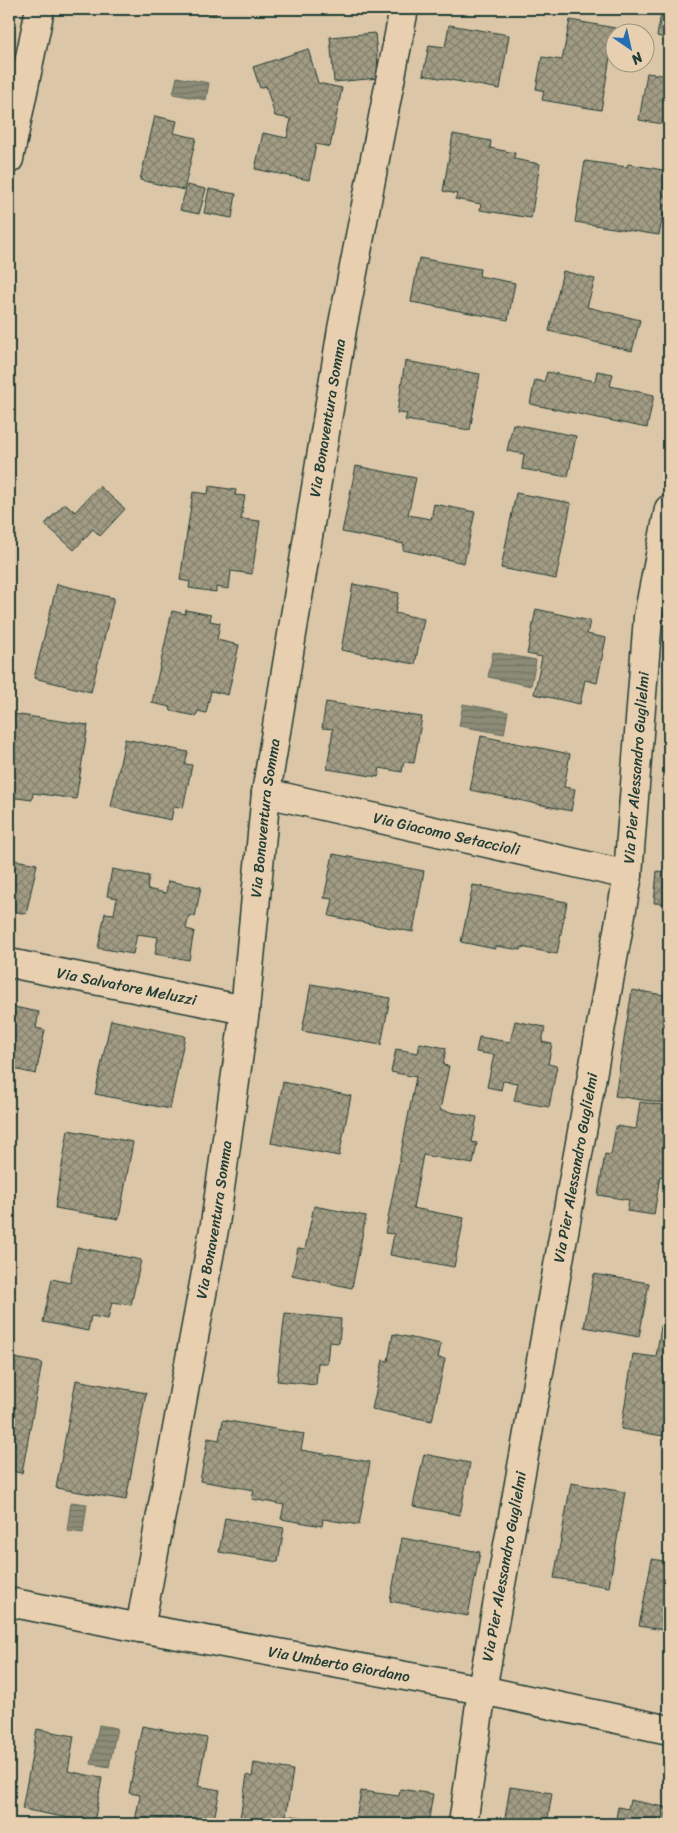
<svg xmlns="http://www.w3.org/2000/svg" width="678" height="1833" font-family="Sriracha,sans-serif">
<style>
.water{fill:url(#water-rules);stroke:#606c5c}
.building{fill:url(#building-cross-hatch);stroke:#1f3d34}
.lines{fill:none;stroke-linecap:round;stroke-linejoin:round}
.minor-casing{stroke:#1f3d34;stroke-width:31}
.minor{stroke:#e8cfb0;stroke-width:28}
.labels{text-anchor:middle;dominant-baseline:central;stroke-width:4;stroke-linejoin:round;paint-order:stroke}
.street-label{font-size:15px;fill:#1f3d34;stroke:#e8cfb0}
</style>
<defs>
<pattern id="water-rules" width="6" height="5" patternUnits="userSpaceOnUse" patternTransform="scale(1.25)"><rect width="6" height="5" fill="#8c8c77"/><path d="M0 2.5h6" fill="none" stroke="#727462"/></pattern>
<pattern id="building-cross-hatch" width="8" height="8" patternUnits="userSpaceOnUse" patternTransform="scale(1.25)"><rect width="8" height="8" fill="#a29c84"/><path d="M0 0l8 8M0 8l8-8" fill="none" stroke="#83806d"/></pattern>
</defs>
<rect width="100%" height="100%" fill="#dcc6a8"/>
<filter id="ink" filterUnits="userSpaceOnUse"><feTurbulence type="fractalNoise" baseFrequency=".02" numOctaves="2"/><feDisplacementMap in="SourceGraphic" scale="10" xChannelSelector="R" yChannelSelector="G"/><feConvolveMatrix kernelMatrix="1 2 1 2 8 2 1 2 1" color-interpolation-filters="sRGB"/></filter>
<g filter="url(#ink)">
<!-- water -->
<g class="water">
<polygon points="177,77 209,83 206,100 173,94"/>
<polygon points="493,652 536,660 531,686 488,677"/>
<polygon points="463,704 508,712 504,734 459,726"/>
<polygon points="71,1502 87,1504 83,1533 67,1531"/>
<polygon points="99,1725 117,1728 109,1767 91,1764"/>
</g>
<!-- building -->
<g class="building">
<polygon points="179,9 217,9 215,15"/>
<polygon points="662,9 669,9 669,39 657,36"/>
<polygon points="570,20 615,28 601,110 542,100 544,91 536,89 542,57 562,60"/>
<polygon points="449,25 509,35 500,89 423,75 429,45 445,47"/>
<polygon points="375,33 379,78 334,82 330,37"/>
<polygon points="308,49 318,83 342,88 330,147 316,144 309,180 255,169 263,133 287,138 291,119 275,116 266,86 260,88 253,67"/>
<polygon points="647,73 669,76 669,125 639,120"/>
<polygon points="155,116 177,121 174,133 196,138 184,190 140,180"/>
<polygon points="453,134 491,141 490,148 515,153 514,159 540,164 531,218 480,210 481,204 455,199 457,194 443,191"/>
<polygon points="585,161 627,167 628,164 669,171 669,216 663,215 659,235 575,222"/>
<polygon points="187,185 206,189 199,214 180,210"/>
<polygon points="209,189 236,194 232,218 204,213"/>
<polygon points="419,258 480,269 479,276 515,283 508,320 411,302"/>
<polygon points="563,271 595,279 587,307 640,320 632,351 549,331"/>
<polygon points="405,361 480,374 470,430 405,420 407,414 397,413"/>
<polygon points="597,371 613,374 610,386 654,395 647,428 530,404 535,380 544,382 547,372 595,381"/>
<polygon points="513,424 576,436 568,477 522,469 524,454 507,451"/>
<polygon points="356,466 416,478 408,515 431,519 434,504 475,512 464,563 403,550 404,544 342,532"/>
<polygon points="99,486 125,509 100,536 93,529 74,550 45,524 65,503 75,512"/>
<polygon points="209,486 236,490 235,495 245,496 241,519 260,521 252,574 231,571 229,589 216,587 216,592 189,588 190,582 180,580 193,492 208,494"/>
<polygon points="516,493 571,503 556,579 501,568"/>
<polygon points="57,584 114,598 91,692 34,678"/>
<polygon points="353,584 399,593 395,613 424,619 415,664 341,650"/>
<polygon points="536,609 590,621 587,634 606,638 597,683 585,680 580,704 534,694 542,657 527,654"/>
<polygon points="186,610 211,615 210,621 220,623 217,640 239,645 228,695 211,691 206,713 198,711 196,716 171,711 170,707 152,703 172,611 185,614"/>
<polygon points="326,702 422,717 414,763 404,762 402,772 380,768 378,777 327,769 333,729 322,728"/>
<polygon points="13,714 88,725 76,799 33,793 32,800 9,797 9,741"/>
<polygon points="481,736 570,754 564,787 575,789 571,811 470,790"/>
<polygon points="125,739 188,752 185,764 192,765 183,808 174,806 171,820 111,807"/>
<polygon points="333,854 424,871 413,932 329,916 333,899 324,898"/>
<polygon points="9,859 37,864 26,914 9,910"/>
<polygon points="112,869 149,876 147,889 166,893 168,881 201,887 195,917 189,915 186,929 194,931 189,960 155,954 158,937 137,934 133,954 98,948 105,913 114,914 117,898 107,896"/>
<polygon points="657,871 669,873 669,904 654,903"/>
<polygon points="473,885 567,902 557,954 521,947 521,950 495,946 495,949 461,942"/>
<polygon points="667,978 669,978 669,1093 666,1092 664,1103 615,1096 632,990 664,995"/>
<polygon points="311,984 390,998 381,1045 302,1031"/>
<polygon points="9,1006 39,1012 36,1028 45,1030 36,1074 9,1068"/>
<polygon points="111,1020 185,1036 170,1109 95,1094"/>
<polygon points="515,1021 545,1027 542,1042 552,1044 548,1064 557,1066 549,1107 514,1101 518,1083 503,1081 501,1090 487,1087 494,1055 476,1052 479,1037 510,1042"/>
<polygon points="420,1043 446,1048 443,1065 449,1066 440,1110 477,1117 472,1142 477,1143 473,1164 423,1155 413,1208 464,1218 454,1267 390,1255 394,1234 385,1233 416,1077 391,1072 396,1049 418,1053"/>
<polygon points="283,1082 351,1096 339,1156 271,1143"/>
<polygon points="640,1102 663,1105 662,1110 669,1111 669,1178 660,1176 654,1215 627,1211 629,1200 598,1195 605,1154 611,1155 616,1126 636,1129"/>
<polygon points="68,1130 133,1142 119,1219 55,1208"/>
<polygon points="314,1206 366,1216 352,1288 292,1275 298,1248 305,1249"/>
<polygon points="77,1247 141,1260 131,1305 112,1302 108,1319 91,1316 88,1331 43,1322 52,1279 70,1283"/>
<polygon points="594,1274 649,1283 639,1337 584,1327"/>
<polygon points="669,1279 669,1397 663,1436 621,1429 633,1354 656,1357"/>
<polygon points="285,1313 341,1319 339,1343 329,1342 327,1363 318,1363 316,1385 277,1381"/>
<polygon points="393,1334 441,1344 438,1358 445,1359 432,1421 372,1409 383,1360 388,1361"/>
<polygon points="9,1357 42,1363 22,1473 9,1471"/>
<polygon points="76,1380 146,1393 126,1500 56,1488"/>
<polygon points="223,1420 304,1434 301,1450 370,1462 359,1525 323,1519 322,1526 281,1519 284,1505 252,1499 254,1490 200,1481 208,1438 219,1440"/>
<polygon points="424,1454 470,1463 460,1515 413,1506"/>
<polygon points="571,1483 625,1492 609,1587 554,1578"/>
<polygon points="225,1518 284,1528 278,1562 219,1552"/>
<polygon points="402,1538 480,1552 468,1616 390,1601"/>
<polygon points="652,1559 669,1562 669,1631 639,1626"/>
<polygon points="142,1726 207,1738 198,1786 220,1790 213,1824 152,1824 135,1821 140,1795 129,1793"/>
<polygon points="37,1729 74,1736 68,1771 102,1778 94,1823 22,1809"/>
<polygon points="254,1763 293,1770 286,1815 319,1820 318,1824 239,1824 247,1775 252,1777"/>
<polygon points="510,1787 552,1793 547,1824 504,1824"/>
<polygon points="400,1789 433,1794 428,1824 355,1824 361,1791 399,1796"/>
<polygon points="630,1800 669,1808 669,1824 615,1824 618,1807 628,1809"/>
</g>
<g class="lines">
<defs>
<g id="minor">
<polyline points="9,159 40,9"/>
<path id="s1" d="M266,793L628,875"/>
<path id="s2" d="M9,963L245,1010"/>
<path id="s3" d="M9,1602L140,1628L482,1690L669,1730"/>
<path id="s4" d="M140,1628L215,1224L245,1010L266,793L342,329L404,9"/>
<path id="s5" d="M463,1824L482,1690L628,875L648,617L669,509"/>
</g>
</defs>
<!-- minor casing -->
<use href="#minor" class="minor-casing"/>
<!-- minor -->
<use href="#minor" class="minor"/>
</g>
</g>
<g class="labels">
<!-- street labels -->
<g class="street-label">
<text stroke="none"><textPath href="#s4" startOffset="1225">Via Bonaventura Somma</textPath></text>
<text stroke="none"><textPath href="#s5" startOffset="1071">Via Pier Alessandro Guglielmi</textPath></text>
<text stroke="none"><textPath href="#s4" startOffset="820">Via Bonaventura Somma</textPath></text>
<text stroke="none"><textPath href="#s1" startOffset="185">Via Giacomo Setaccioli</textPath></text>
<text stroke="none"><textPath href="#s2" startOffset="120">Via Salvatore Meluzzi</textPath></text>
<text stroke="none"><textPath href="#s5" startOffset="666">Via Pier Alessandro Guglielmi</textPath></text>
<text stroke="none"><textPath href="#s4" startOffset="415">Via Bonaventura Somma</textPath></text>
<text stroke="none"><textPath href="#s5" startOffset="261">Via Pier Alessandro Guglielmi</textPath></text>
<text stroke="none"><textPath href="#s3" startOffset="336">Via Umberto Giordano</textPath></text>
</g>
</g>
<!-- margin -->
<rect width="678" height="1833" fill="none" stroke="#e8cfb0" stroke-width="30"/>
<rect x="15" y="15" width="648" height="1803" fill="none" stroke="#1f3d34" stroke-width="2" filter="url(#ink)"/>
<!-- north arrow -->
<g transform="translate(630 48) rotate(146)"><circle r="24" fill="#e8cfb0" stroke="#98957e"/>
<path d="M0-4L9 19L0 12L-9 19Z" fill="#1f6fb2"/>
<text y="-8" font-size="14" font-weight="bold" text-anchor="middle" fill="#1f3d34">N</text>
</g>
</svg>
